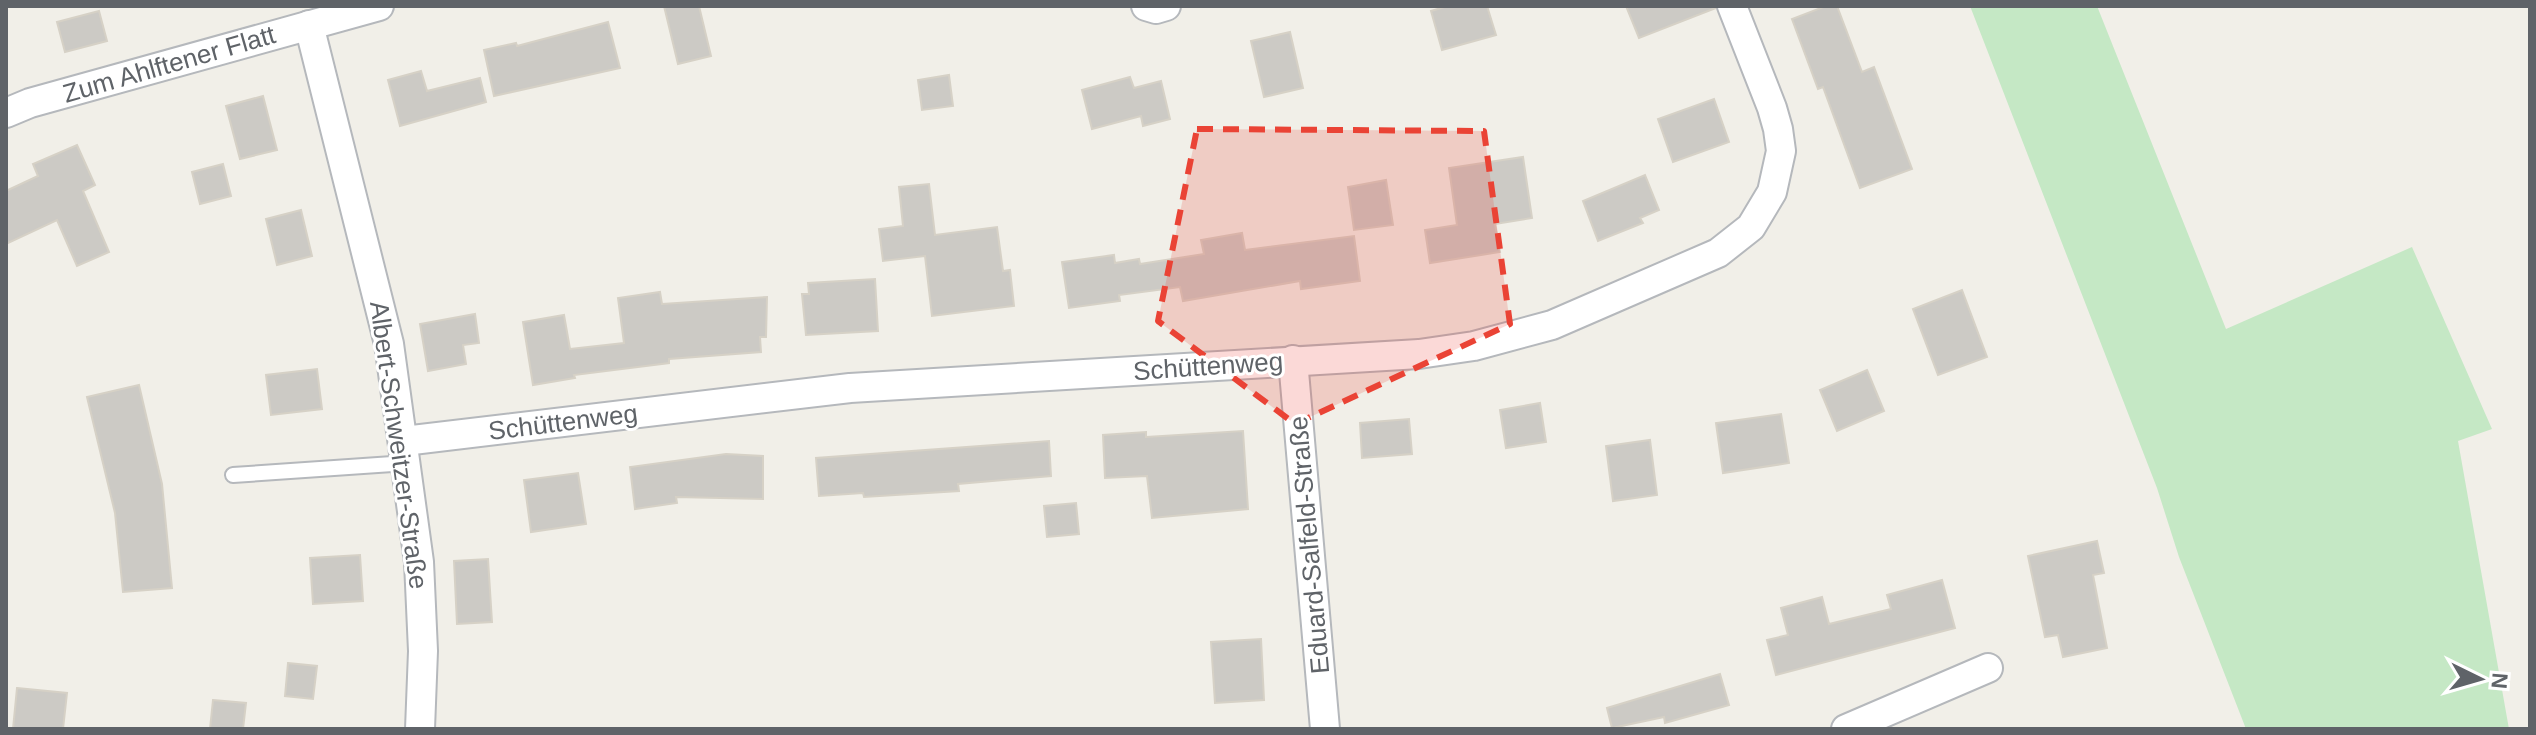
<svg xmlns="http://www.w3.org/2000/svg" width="2536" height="735" font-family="Arial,sans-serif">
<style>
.green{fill:#c5e8c5}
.building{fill:#cccac5;stroke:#d6d1c6;stroke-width:2}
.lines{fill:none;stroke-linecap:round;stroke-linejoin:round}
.service-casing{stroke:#b5b8bc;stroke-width:18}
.minor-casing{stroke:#b5b8bc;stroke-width:32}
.service{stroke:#fff;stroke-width:14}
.minor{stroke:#fff;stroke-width:28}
.marked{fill:#ea4335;fill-opacity:0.2;stroke:#ea4335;stroke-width:6;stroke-dasharray:16 10;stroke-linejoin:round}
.labels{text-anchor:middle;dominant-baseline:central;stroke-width:6;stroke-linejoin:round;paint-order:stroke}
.street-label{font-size:26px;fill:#5f6368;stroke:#fff}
</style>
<rect width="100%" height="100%" fill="#f1efe8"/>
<!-- green -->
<polygon class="green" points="1970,6 2097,6 2226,329 2412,247 2492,429 2458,441 2509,729 2246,729 2179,557 2157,488"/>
<!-- building -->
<g class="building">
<polygon points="664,6 699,6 711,56 678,64"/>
<polygon points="1448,6 1487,6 1496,35 1442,50 1431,11"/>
<polygon points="1626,6 1715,6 1716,8 1639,38"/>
<polygon points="1826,6 1837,6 1862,72 1874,67 1912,169 1860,188 1823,87 1818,89 1792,19"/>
<polygon points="99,11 107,41 65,52 57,22"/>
<polygon points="608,22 620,68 494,96 484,50 516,43 517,46"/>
<polygon points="1290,32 1303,88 1264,97 1251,41"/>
<polygon points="421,71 427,91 480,78 486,102 400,126 388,80"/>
<polygon points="949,75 953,106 922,110 918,80"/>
<polygon points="1130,77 1134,88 1161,81 1170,119 1143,126 1141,116 1092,129 1082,90"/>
<polygon points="263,96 277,150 240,159 226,106"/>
<polygon points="1714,99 1729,142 1673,162 1658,119"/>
<polygon points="77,145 95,185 83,191 109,252 77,266 57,220 6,244 6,191 38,176 33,164"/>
<polygon points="1523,157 1532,218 1495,224 1500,252 1430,263 1425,230 1457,225 1449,168"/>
<polygon points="223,164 231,196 200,204 192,172"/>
<polygon points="1645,175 1659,210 1640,218 1643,223 1598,241 1583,201"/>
<polygon points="1386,180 1393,225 1354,230 1348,187"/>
<polygon points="929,184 935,235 997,227 1003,271 1010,270 1014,306 932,316 925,256 883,261 879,229 903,226 899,187"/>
<polygon points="301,210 312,256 277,265 266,219"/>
<polygon points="1242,233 1245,250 1354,236 1360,281 1301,289 1300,281 1183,301 1180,287 1119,295 1120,301 1069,308 1062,262 1114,255 1115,263 1139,259 1140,264 1204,254 1201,240"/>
<polygon points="875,279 878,331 806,335 802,294 809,294 808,283"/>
<polygon points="1962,290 1987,357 1938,375 1913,309"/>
<polygon points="660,292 662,304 767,297 766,337 760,337 761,352 669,359 669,363 574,375 575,378 533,385 523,322 564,315 570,349 624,343 618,298"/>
<polygon points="475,314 479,343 463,345 466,364 428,371 420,324"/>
<polygon points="317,369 322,409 271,415 266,375"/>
<polygon points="1867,370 1884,411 1837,431 1820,390"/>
<polygon points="139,385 162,484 172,588 123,592 115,513 87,397"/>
<polygon points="1540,403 1546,442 1506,448 1500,410"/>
<polygon points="1781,414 1789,463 1723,473 1716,423"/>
<polygon points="1409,419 1412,454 1362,458 1360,423"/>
<polygon points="1243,431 1248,509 1152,518 1147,476 1105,478 1103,435 1146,432 1146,437"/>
<polygon points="1650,440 1657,495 1613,501 1606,446"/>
<polygon points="1049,441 1051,476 958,484 959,491 864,497 863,493 819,496 816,458"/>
<polygon points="726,454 763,456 763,499 676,497 677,503 635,509 630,467"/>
<polygon points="578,473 586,524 531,532 524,480"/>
<polygon points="1076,503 1079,534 1047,537 1044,506"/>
<polygon points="2097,541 2104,573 2093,575 2107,648 2063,657 2058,635 2045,637 2028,556"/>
<polygon points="360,555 363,601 313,604 310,558"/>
<polygon points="488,559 492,622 457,624 454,561"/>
<polygon points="1942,580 1955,628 1776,675 1767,640 1788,635 1781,608 1822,597 1829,624 1891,609 1887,595"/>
<polygon points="1261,639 1264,700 1215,703 1211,642"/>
<polygon points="288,663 317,666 313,699 285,696"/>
<polygon points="1720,674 1729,705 1665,723 1664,717 1612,728 1607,708"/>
<polygon points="17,688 67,693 63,729 13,729"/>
<polygon points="213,700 246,703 243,729 210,729"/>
</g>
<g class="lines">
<defs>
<polyline id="service" points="233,475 407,463"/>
<g id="minor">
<polyline points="1146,6 1156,9 1166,6"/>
<polyline points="309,25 389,344 419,562 423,651 420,729"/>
<polyline points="6,113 30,103 379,6"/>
<polyline points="1293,360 1325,729"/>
<polyline points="404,441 850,388 1419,354 1474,346 1552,325 1718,253 1751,227 1772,192 1781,151 1778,129 1772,108 1732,6"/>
<polyline points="1846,729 1988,668"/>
</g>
</defs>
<!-- service casing -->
<use href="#service" class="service-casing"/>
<!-- minor casing -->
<use href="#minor" class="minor-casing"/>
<!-- service -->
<use href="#service" class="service"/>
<!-- minor -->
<use href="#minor" class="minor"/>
</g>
<!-- marked area -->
<path class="marked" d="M1197,129L1484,131L1510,324L1295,424L1158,321Z"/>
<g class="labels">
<!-- street labels -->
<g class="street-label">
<text transform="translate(169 64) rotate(-16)">Zum Ahlftener Flatt</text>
<text transform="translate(1208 366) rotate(-4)">Schüttenweg</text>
<text transform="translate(563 422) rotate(-7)">Schüttenweg</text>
<text transform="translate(399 445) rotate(82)">Albert-Schweitzer-Straße</text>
<text transform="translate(1309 545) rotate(-95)">Eduard-Salfeld-Straße</text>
</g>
</g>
<!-- border -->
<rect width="2536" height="735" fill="none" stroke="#5f6368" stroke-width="16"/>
<!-- north arrow -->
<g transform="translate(2480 679) rotate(95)" stroke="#ffffff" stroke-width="6" paint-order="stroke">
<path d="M0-6L14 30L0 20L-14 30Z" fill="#5f6368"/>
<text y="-12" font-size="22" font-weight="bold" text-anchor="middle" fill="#5f6368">N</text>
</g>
</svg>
